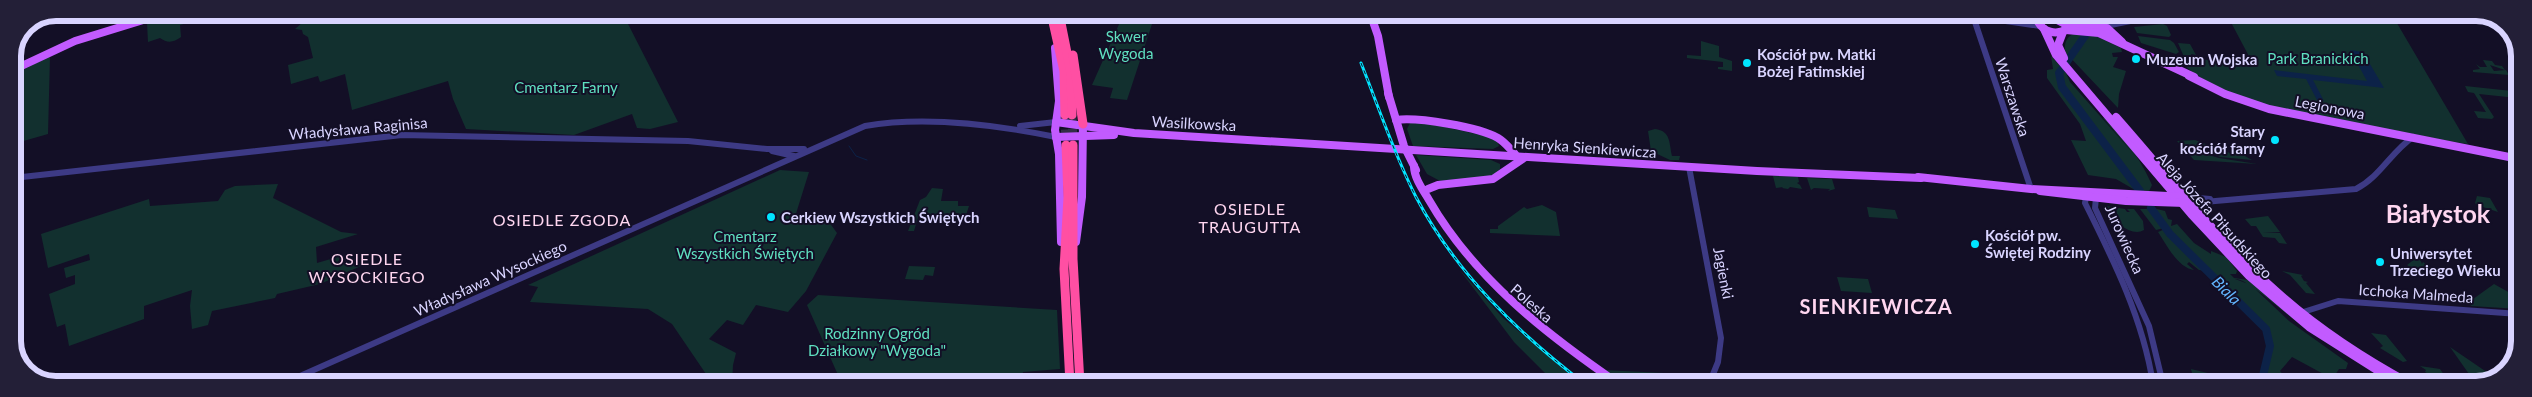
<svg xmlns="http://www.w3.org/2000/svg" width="2532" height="397" font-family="Lato,sans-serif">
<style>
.green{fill:#12302f}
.water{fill:#0c2248}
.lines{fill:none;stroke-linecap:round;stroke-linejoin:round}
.stream{stroke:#0c2248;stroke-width:1}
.river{stroke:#0c2248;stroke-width:8}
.highway-tunnel{stroke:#312d47;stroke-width:9;stroke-dasharray:9 4.5;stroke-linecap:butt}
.minor{stroke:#3d3a85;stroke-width:6}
.major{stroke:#c25bff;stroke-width:8}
.highway{stroke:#ff4fa3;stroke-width:9}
.rail-casing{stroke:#00e5ff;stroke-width:3}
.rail{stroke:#130f26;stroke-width:1;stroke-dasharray:4;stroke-linecap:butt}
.poi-dot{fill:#00e5ff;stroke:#130f26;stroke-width:2}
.labels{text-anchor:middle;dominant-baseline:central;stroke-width:4;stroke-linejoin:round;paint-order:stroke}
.park-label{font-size:15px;fill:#5fe0c0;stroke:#130f26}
.poi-label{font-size:15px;font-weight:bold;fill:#d9d4ff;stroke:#130f26;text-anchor:start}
.street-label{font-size:15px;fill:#d9d4ff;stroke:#130f26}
.neighbourhood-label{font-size:16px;letter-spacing:1px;fill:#ffd6f0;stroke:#130f26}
.water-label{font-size:16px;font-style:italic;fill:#62b6ff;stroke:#130f26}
.district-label{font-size:20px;font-weight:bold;letter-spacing:1px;fill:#ffd6f0;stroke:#130f26}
.town-label{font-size:25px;font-weight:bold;fill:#ffd6f0;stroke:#130f26}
.rim{fill:none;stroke:#d9d4ff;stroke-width:6}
</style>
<rect width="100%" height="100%" fill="#130f26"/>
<!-- green -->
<g class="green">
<path d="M180,13H210V17L180,25L181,37C173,43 167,43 160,38L148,42L147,23Z"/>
<polygon points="301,13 648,13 626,20 678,122 650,129 637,128 632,114 574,135 466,129 453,99 448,81 352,110 345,74 320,82 318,76 291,84 288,65 313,58 308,37 303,34 302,30 295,29 303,22"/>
<polygon points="1124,13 1154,18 1127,100 1110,98 1113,88 1092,85"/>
<polygon points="2078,13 2109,13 2111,17 2116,16 2116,13 2151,13 2122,18 2118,16 2092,24 2077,22 2080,18"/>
<path d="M2226,13H2391L2468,144C2446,141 2425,136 2404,132C2341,121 2225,107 2181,62H2194L2192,58L2184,57L2178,43L2190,44L2196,55L2191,54L2192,58L2223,62V60L2226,66H2229L2226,61L2245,64L2251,60Z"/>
<polygon points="2163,24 2167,26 2171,35 2169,37 2137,33 2134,27"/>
<path d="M2074,34L2094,35L2121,48L2122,52L2112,53L2113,57H2118L2113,67L2126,71L2119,94L2118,108L2066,53C2063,46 2066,36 2074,34Z"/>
<polygon points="2138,36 2170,40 2174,43 2179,52 2176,54 2141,43"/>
<polygon points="1701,41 1719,46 1719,57 1732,61 1732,71 1718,69 1718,67 1723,67 1723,62 1687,58 1687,55 1701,56"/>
<polygon points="50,56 48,134 13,144 13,147 13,75"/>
<path d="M2051,56L2066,73L2070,82L2139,160L2103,118L2107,117C2127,142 2140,158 2152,185L2149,191L2135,190L2116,179L2088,175L2071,140L2086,141L2080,124L2047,78V70L2053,69Z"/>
<polygon points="2483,60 2492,61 2495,65 2502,66 2505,70 2490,65 2494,71 2506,70 2509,75 2473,72 2473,70 2480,69 2476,64 2480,67 2487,67"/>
<polygon points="2465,86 2512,91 2516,97 2519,97 2519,101 2517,98 2479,94 2494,117 2492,119 2478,118 2474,111 2486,112 2474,93 2468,92"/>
<polygon points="1410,123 1426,123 1490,137 1497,141 1499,146 1493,149 1413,146 1407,129"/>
<path d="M1655,129C1671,131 1669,143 1672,156H1680L1679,160H1670L1651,151L1648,131Z"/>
<polygon points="2195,140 2230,153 2231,148 2223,145 2224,143 2235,151 2232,156 2236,151 2252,160 2220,157 2197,147 2198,142 2196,146 2188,146 2187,149 2196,155 2202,153 2219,158 2257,164 2194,160 2177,141"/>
<polygon points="1416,155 1491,160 1500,164 1500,169 1493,176 1442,182 1427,174"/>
<polygon points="780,170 809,172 794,220 829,222 837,233 806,291 788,312 756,305 743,325 727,320 709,339 736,353 733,365 732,384 709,384 706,374 672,324 648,309 530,302 538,287 528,285"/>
<polygon points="1773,176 1798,177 1799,182 1797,183 1800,185 1802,189 1790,187 1788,189 1782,188 1783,187 1776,188"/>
<polygon points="1807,178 1832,179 1835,189 1828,191 1830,189 1814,188 1811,190"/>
<polygon points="278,184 273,198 341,232 358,234 316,247 317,263 341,256 337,264 368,263 320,284 277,294 275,298 212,311 208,325 192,329 190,306 192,290 144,306 144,319 69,346 65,324 57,327 49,294 75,284 75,275 66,278 64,268 90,260 89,254 48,268 41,234 149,199 150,206 218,201 225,190 235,186"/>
<polygon points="932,188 943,189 941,201 958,201 958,206 969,206 965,218 919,214 914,231 908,231 920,200 926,197"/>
<polygon points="2477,196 2490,198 2498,212 2477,205 2475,203"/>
<polygon points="1542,205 1556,212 1560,236 1490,233 1490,229 1498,229 1498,226 1524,207 1527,209"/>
<path d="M2106,206L2125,209L2127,212H2130L2127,209H2134L2143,221L2144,230C2132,237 2117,223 2109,215L2117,214L2116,209L2103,208Z"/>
<polygon points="1867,207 1895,210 1898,219 1869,217"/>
<path d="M2153,208L2165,211L2168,219L2172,220L2171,226L2177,224L2194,243L2211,254V251L2226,257L2237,271L2236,274H2230L2234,278L2249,280L2302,325C2287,316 2246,277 2235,279L2251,285L2289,321L2348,363L2346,369H2339L2335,375L2329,377L2342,384H2335L2329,377L2292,357L2280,371L2291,384H2261L2270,346L2266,329L2173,236Z"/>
<polygon points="2140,209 2150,209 2164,228 2156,230"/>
<polygon points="2268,216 2280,232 2263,233 2280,233 2287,244 2279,243 2275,238 2263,237 2256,226 2251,226 2245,219"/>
<path d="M2165,229L2208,271L2199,270L2189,262L2187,264L2194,270C2178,268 2166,244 2158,232Z"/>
<polygon points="2420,255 2425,258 2420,259 2422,264 2423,262 2432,269 2421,277 2417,272 2407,265"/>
<polygon points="909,266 935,267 933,276 925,275 923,280 905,279"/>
<polygon points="1459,269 1503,318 1581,384 1556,384 1514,342"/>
<polygon points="2282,271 2303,275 2301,276 2304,281 2308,282 2306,283 2315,294 2306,293 2290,275"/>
<polygon points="1837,277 1868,279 1872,293 1841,291"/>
<polygon points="2494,284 2519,298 2519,309 2471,306 2469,302"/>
<polygon points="818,295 1057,310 1060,369 1023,372 1022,377 1007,377 1005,384 842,384 807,305"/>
<polygon points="2371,333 2386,335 2407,361 2403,362 2380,348 2383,346"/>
<polygon points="2450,347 2491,375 2491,376 2469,374"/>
<polygon points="2420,366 2440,369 2447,379 2464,380 2467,384 2448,384 2425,372 2426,370"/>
<polygon points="2191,369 2241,381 2240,384 2225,384 2224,381 2192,373"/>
<polygon points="1603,370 1705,375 1701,379 1685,375 1648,373 1643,377 1633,376 1634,380 1639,381 1640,384 1629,384"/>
</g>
<!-- water -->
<polygon class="water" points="2350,50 2363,52 2384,88 2313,80 2324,101 2317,100 2306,79 2277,76 2274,70 2367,81"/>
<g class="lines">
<!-- stream -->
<polyline class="stream" points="849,146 856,156 867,160"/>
<!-- river -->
<g class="river">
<polyline points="2079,13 2085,24"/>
<polyline points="2087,33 2059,73 2062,87 2140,191"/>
<polyline points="2151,208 2170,234 2266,329 2270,346 2261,384"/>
</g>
<!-- highway-tunnel -->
<g class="highway-tunnel">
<polyline points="1072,115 1073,144"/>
<polyline points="1065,116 1066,145"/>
</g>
<!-- minor -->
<g class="minor">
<polyline points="1951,13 2040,26"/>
<polyline points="1972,13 2031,189"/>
<polyline points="2494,19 2519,55"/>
<polyline points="2101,27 2145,18 2158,13"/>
<polyline points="1020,126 1056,122"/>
<polyline points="772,151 794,156"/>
<polyline points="1689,167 1721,338 1718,362 1709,384"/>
<polyline points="13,178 402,135 688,141 767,149 804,149"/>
<path d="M2086,197L2085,203C2114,261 2143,319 2153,384"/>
<polyline points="2187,197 2210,199"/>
<polyline points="2096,198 2095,208 2149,326 2163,384"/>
<path d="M2192,203L2356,189C2380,177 2391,152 2413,137"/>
<polyline points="2300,313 2338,301 2519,314"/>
<path d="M282,384L865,126C924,116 997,125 1056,137"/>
</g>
<!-- major -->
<g class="major">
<polyline points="1370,13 1378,36 1389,97"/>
<path d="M2042,18L2055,19L2065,24L2066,30C2055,35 2044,32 2038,22Z"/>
<polyline points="2063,22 2087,28 2107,28 2122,42"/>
<polyline points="2044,29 2056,55 2191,214 2249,276 2309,327 2399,384"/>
<polyline points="2066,30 2099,33 2194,77"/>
<polyline points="2063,32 2058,45 2064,58"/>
<polyline points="1055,48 1059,101 1055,130 1059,154 1061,242"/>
<polyline points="13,70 75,41 166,13"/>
<polyline points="2189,76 2225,94 2269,109 2519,159"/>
<polyline points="1388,93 1404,146 1416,170"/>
<path d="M2116,117C2168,176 2217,239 2276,291C2317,328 2363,358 2411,384"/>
<path d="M1396,120C1418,117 1479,127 1498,138C1505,142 1510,149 1515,154"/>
<polyline points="1056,122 1134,133 1757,171 1921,178"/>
<polyline points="1056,137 1114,135"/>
<path d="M1414,166C1414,178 1423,190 1429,200C1474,278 1546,334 1619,384"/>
<polyline points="1918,177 2031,189 2187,197"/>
<polyline points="1428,189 1438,185 1493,179 1524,158"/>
<polyline points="2040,191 2126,201 2185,203"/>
<polyline points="1076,242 1082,197 1083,124"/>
</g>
<!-- highway -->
<g class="highway">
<polyline points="1051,13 1064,71 1065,115"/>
<polyline points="1059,13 1071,73 1072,115"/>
<polyline points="1073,55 1083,124"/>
<polyline points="1066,145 1068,197 1064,269 1070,384"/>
<polyline points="1073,145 1073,259 1080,384"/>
</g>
<defs>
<path id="rail" d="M1361,63C1379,108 1394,154 1416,197C1456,273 1517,332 1585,384"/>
</defs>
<!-- rail casing -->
<use href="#rail" class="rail-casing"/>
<!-- rail -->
<use href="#rail" class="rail"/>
</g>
<!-- markers -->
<g class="poi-dot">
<circle cx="2136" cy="59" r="5"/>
<circle cx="1747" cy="63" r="5"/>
<circle cx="2275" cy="140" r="5"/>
<circle cx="771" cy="217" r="5"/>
<circle cx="1975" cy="244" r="5"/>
<circle cx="2380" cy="262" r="5"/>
</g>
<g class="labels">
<!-- park labels -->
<g class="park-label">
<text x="1126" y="36">Skwer<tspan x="1126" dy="17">Wygoda</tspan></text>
<text x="2318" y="58">Park Branickich</text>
<text x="566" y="87">Cmentarz Farny</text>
<text x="745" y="236">Cmentarz<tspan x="745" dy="17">Wszystkich Świętych</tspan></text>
<text x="877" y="333">Rodzinny Ogród<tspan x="877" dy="17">Działkowy "Wygoda"</tspan></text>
</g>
<!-- poi labels -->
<g class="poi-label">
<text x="1757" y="54">Kościół pw. Matki<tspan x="1757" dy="17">Bożej Fatimskiej</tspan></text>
<text x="2146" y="59">Muzeum Wojska</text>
<text x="2265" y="131" text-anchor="end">Stary<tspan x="2265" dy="17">kościół farny</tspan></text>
<text x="781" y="217">Cerkiew Wszystkich Świętych</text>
<text x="1985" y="235">Kościół pw.<tspan x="1985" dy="17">Świętej Rodziny</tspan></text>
<text x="2390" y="253">Uniwersytet<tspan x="2390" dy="17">Trzeciego Wieku</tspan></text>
</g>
<!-- street labels -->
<g class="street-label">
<text transform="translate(2013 97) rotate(72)">Warszawska</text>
<text transform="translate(2330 107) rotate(11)">Legionowa</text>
<text transform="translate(1194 123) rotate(3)">Wasilkowska</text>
<text transform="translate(358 128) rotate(-5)">Władysława Raginisa</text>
<text transform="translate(1585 147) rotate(4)">Henryka Sienkiewicza</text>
<text transform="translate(2215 215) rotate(48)">Aleja Józefa Piłsudskiego</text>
<text transform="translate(2125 239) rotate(66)">Jurowiecka</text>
<text transform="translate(1724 273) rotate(79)">Jagienki</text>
<text transform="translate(490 278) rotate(-24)">Władysława Wysockiego</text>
<text transform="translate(2416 293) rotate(4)">Icchoka Malmeda</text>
<text transform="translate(1532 303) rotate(41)">Poleska</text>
</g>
<!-- neighbourhood labels -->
<g class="neighbourhood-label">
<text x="1250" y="208">OSIEDLE<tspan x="1250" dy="18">TRAUGUTTA</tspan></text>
<text x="562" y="219">OSIEDLE ZGODA</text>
<text x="367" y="258">OSIEDLE<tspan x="367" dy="18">WYSOCKIEGO</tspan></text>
</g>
<!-- water labels -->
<g class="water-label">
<text transform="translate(2227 290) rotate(45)">Biala</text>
</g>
<!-- district labels -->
<g class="district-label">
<text x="1876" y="306">SIENKIEWICZA</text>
</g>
<!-- town labels -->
<g class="town-label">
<text x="2438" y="213">Białystok</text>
</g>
</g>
<!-- crop -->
<path d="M0 0H2532V397H0ZM56 21H2476A35 35 0 0 1 2511 56V341A35 35 0 0 1 2476 376H56A35 35 0 0 1 21 341V56A35 35 0 0 1 56 21Z" fill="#231f37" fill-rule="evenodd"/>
<path class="rim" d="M56 21H2476A35 35 0 0 1 2511 56V341A35 35 0 0 1 2476 376H56A35 35 0 0 1 21 341V56A35 35 0 0 1 56 21Z"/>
</svg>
